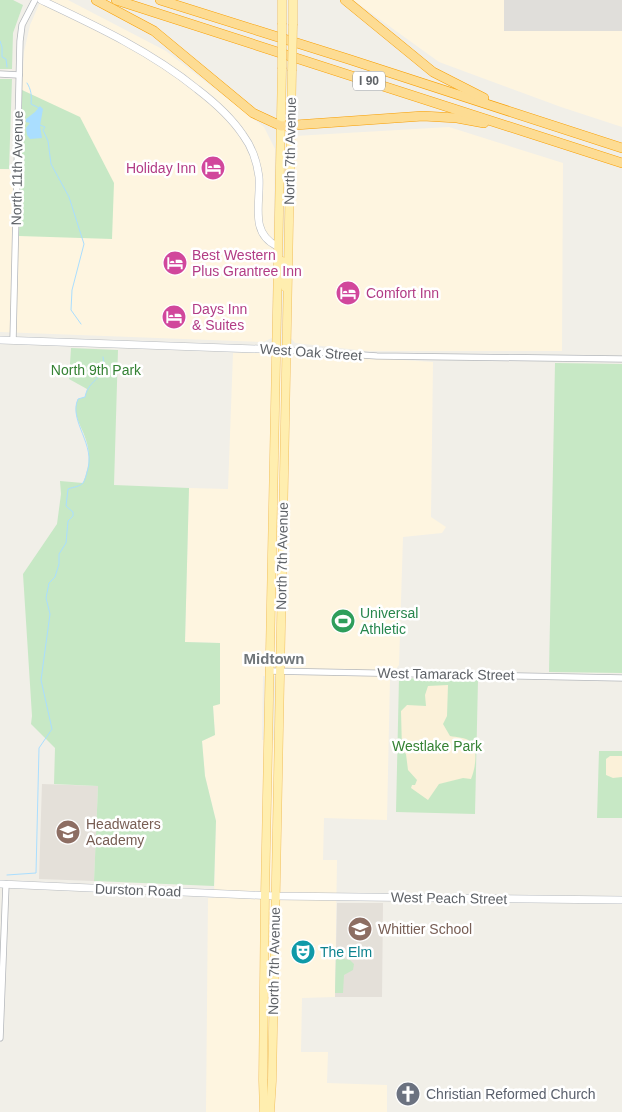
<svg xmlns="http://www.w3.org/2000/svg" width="622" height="1112" font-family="Arial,sans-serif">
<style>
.commercial{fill:#fef5e0;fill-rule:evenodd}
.industrial{fill:#e0deda}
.education{fill:#e4e0d9}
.green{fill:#c7e8c5}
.sand{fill:#fbf1d9}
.water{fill:#aadeff}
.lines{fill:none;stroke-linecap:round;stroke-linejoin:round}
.stream{stroke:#aadeff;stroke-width:1}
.tertiary-casing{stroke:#b5b8bc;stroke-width:7}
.secondary-casing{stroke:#b6babf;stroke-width:8}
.primary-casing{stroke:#f2c160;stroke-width:9}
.motorway-casing{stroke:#f89e01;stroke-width:10}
.tertiary{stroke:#fff;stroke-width:5.5}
.secondary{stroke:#fff;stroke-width:7}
.primary{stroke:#ffeeaf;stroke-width:8}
.motorway{stroke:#fddc93;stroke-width:9}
.primary-bridge-casing{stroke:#f2c160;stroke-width:9;stroke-linecap:butt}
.primary-bridge{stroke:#ffeeaf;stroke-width:8}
.labels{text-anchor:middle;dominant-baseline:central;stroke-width:5;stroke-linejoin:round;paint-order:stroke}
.shield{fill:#fff;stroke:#8f9295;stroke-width:1}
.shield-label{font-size:12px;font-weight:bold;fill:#5f6368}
.street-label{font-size:14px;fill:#5f6368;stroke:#fff}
.hotel-label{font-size:14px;fill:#b23c85;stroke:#fff;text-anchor:start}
.park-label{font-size:14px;fill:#358234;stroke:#fff}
.leisure-label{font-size:14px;fill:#27864d;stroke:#fff;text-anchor:start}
.education-label{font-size:14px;fill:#785e54;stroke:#fff;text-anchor:start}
.culture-label{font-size:14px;fill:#0d838f;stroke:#fff;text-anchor:start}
.worship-label{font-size:14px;fill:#5b616d;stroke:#fff;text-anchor:start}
.neighbourhood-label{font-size:15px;font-weight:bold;fill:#70767a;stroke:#fff}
</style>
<rect width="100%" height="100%" fill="#f1efe8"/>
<!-- commercial -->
<g class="commercial">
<polygon points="41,0 68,0 166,51 264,127 275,149 272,338 263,342 0,332 0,169 20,170 19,236 80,118 22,90 24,52 30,25"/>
<polygon points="353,0 504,0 504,31 622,31 622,127 561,107 439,62"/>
<polygon points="449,127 563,163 562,351 367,351 295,343 290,337 295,136"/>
<path d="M233,353H300L433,362L431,517L446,527L442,533L403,537L399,665L390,677L387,820L324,818L323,860H337L335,997L302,998L301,1052H328L327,1083L387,1085V1112H206L208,898H214L216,821L205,776L202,741L215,735L213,705L219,704L220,643L185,642L189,488L228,489ZM263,676H282L281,740H262Z"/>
</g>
<!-- industrial -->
<rect class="industrial" x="504" y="0" width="118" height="31"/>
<!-- education -->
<g class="education">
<polygon points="42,784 98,786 94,881 39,879"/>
<polygon points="337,903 383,903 382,997 335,997"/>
</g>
<!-- green -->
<g class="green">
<polygon points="0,0 13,0 23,5 13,33 12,69 0,69"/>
<polygon points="0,79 12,79 9,169 0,169"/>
<polygon points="22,90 80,117 114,183 112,239 19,236"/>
<path d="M71,348L118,350L114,485L189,488L185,642L220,643V704L213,706L215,735L202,741L205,776L216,821L214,886L94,881L98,786L54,784L55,748L31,724L32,716L23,574L57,524L61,494L60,481L83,483C89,468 91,455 86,440C82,426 71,414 78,399L85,397L87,389L69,379Z"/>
<polygon points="555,363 622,364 622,673 549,672"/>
<polygon points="399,678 478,680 475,814 396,812"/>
<polygon points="599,751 622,751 622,818 597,818"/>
<polygon points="336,954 340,954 344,959 350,960 354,964 353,970 344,975 343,993 335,993"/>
</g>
<!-- sand -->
<g class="sand">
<path d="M448,685L447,716L443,724L450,736C456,737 466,738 470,741C479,748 475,770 471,779L463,778L439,784L428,800L411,788L412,785H415L417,780L408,770L406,754L402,750L401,711L407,705L426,706L425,695L428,686Z"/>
<polygon points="610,756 622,756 622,777 613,778 606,775 606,759"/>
</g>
<!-- water -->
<polygon class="water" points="40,106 43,109 40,126 42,138 30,139 27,135 26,128 30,123 26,122 26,119 35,112"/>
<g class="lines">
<!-- stream -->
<g class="stream">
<polyline points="0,41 2,47 2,57 6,59 7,67"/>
<path d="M27,83C31,89 32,96 31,104L39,108"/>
<polyline points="40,125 45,127 43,130 48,141 51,164 69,197 84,244 72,290 71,310 81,324"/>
<path d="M7,875L36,873L39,748L52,729L41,680L50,614L46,598L49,583L55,577L59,564V554L66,543L68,521L73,516V512L66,506L68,489C73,487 79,487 83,483C85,480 86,476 87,472C97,445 68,421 78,399L85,397C89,377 108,380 103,357"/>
</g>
<defs>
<g id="tertiary">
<polyline points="0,74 19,75"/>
<polyline points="13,340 20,41 22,25 35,0"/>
<polyline points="287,350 377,356 622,359"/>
<polyline points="269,671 622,678"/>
<polyline points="0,1038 6,884"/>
</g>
<g id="secondary">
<path d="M41,0C96,26 150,51 197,89C214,102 231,117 243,135C252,147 257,162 259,177C261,202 249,233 277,246"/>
<polyline points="0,340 287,350"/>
<polyline points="0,884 275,896 622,900"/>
</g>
<g id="primary">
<polyline points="282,23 282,0"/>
<polyline points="293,24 293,0"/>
<polyline points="282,261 285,287"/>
<polyline points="264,1112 263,1080 265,895 282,69"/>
<polyline points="270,1112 272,1081 292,71"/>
</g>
<g id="motorway">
<polyline points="96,0 154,31 253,113 281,126 423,116 457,118 484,123"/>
<polyline points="116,0 622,163"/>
<polyline points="160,0 348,59 622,148"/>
<polyline points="345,0 433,72 484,98"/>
</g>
</defs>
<!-- tertiary casing -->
<use href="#tertiary" class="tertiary-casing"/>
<!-- secondary casing -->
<use href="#secondary" class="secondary-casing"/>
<!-- primary casing -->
<use href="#primary" class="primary-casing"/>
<!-- motorway casing -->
<use href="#motorway" class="motorway-casing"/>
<!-- tertiary -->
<use href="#tertiary" class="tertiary"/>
<!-- secondary -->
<use href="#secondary" class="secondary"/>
<!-- primary -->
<use href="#primary" class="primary"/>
<!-- motorway -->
<use href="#motorway" class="motorway"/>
<defs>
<g id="primary-bridge">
<polyline points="282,69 282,23"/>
<polyline points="292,71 293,24"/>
</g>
</defs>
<!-- primary-bridge casing -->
<use href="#primary-bridge" class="primary-bridge-casing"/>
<!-- primary-bridge -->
<use href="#primary-bridge" class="primary-bridge"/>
</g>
<!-- icons -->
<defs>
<symbol id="hotel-disc" viewBox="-11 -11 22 22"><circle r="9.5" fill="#d1479c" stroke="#fff"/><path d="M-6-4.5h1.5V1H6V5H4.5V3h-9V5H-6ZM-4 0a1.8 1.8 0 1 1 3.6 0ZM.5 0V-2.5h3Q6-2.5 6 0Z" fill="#fff"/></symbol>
<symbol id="stadium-disc" viewBox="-11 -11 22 22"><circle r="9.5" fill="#2e9e5b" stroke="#fff"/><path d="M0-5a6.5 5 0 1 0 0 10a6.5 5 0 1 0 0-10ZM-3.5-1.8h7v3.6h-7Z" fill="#fff"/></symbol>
<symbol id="school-disc" viewBox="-11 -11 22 22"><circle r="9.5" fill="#8d6e63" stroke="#fff"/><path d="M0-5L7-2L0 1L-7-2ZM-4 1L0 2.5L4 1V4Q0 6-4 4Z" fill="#fff"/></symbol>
<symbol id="theatre-disc" viewBox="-11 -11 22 22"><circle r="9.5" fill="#0f9aa8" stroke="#fff"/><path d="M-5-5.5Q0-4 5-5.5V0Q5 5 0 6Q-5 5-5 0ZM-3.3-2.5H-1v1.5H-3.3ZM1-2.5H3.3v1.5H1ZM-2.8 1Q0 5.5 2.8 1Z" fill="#fff"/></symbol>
<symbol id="church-disc" viewBox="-11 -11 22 22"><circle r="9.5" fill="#6b7280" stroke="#fff"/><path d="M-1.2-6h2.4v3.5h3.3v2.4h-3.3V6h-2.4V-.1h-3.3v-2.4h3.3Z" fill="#fff"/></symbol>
</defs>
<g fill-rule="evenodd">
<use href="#hotel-disc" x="199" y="154" width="28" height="28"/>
<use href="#hotel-disc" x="161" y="249" width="28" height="28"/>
<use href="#hotel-disc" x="334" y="279" width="28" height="28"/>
<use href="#hotel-disc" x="160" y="303" width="28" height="28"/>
<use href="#stadium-disc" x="329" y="607" width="28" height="28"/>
<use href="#school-disc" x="54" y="818" width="28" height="28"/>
<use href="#school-disc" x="346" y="915" width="28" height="28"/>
<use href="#theatre-disc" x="289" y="938" width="28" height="28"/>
<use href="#church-disc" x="394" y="1080" width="28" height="28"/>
</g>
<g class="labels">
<!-- shield labels -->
<rect class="shield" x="353" y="71.5" width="32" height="19" rx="4"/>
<g class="shield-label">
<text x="369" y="81">I 90</text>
</g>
<!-- street labels -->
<g class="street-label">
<text transform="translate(290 151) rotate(-89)">North 7th Avenue</text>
<text transform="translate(17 168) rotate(-89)">North 11th Avenue</text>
<text transform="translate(311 352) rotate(4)">West Oak Street</text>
<text transform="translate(282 556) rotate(-89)">North 7th Avenue</text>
<text transform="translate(446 674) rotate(1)">West Tamarack Street</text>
<text transform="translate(138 890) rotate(2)">Durston Road</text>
<text transform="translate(449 898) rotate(1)">West Peach Street</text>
<text transform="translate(274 961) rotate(-89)">North 7th Avenue</text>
</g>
<!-- hotel labels -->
<g class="hotel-label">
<text x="196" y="168" text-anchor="end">Holiday Inn</text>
<text x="192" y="255">Best Western<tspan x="192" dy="16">Plus Grantree Inn</tspan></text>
<text x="366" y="293">Comfort Inn</text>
<text x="192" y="309">Days Inn<tspan x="192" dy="16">&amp; Suites</tspan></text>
</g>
<!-- park labels -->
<g class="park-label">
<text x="96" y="370">North 9th Park</text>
<text x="437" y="746">Westlake Park</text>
</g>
<!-- leisure labels -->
<g class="leisure-label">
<text x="360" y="613">Universal<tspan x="360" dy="16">Athletic</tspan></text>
</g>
<!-- education labels -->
<g class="education-label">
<text x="86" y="824">Headwaters<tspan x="86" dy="16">Academy</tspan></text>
<text x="378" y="929">Whittier School</text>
</g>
<!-- culture labels -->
<g class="culture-label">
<text x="320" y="952">The Elm</text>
</g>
<!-- worship labels -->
<g class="worship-label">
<text x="426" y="1094">Christian Reformed Church</text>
</g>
<!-- neighbourhood labels -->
<g class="neighbourhood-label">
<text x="274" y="658">Midtown</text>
</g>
</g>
</svg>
